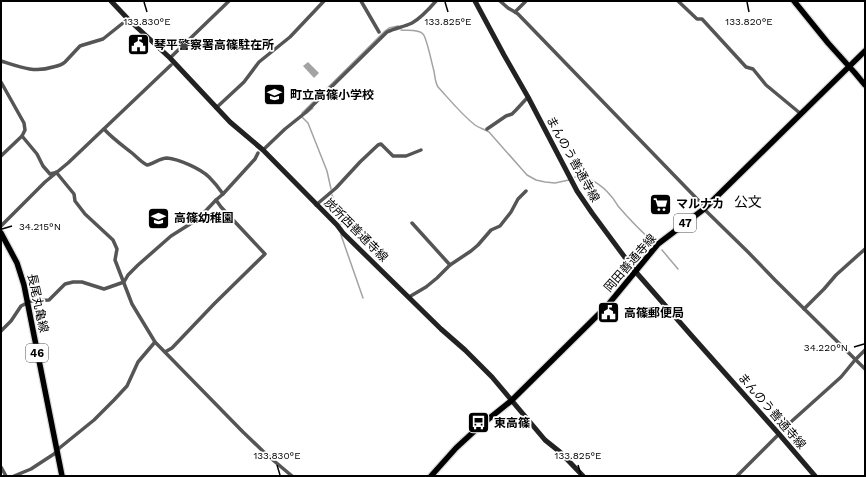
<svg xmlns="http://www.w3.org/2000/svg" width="866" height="477" font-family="'Work Sans','Noto Sans JP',sans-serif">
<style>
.water{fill:#a3a3a3}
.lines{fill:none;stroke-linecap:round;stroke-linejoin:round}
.stream{stroke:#a3a3a3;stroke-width:1.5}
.primary-casing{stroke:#dbdbdb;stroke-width:8}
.minor{stroke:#555;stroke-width:3.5}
.secondary{stroke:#222;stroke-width:5}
.primary{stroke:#000;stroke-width:5.5}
.ticks{fill:none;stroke:#000;stroke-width:1.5}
.labels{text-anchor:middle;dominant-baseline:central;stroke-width:3.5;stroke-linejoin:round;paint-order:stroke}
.shield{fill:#fff;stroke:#4c4c4c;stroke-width:1}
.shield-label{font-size:11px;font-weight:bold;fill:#000}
.poi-label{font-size:12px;font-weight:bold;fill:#000;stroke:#fff;text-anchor:start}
.street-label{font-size:12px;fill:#000;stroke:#fff}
.quarter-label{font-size:14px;fill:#000;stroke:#fff}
.ticks-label{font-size:10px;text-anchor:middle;fill:#000;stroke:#fff;stroke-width:3.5;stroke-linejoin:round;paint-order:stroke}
</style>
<rect width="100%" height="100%" fill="#fff"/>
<!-- water -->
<polygon class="water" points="308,62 319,73 314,78 303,66"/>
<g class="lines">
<!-- stream -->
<g class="stream">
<path d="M401,30C407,31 419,29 423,34C427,38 432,65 434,71C435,77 435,82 438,87C450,100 461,114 475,125C479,128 484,129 489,132L527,175L536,180L545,182L555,183L569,180"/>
<polyline points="302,113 385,31 389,28 398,26"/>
<polyline points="307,113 313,108"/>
<polyline points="302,117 308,123 327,171 331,189"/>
<path d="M575,177C587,174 603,186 611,196C614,199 616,203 618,206C629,219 642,232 655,244"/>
<polyline points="332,195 340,217 341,224"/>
<polyline points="341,235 363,298"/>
<polyline points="662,250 678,269"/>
</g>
<defs>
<g id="primary">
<polyline points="794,1 828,43 855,73 865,85"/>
<polyline points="1,233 17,263 24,285 62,476"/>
<polyline points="431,476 456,448 481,425 511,401 607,306 658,244 704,209 865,51"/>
</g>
</defs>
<!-- primary casing -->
<use href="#primary" class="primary-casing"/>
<!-- minor -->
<g class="minor">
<polyline points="361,1 379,32"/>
<polyline points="500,1 508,8 515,12 518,14 700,202 704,209 748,252 775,280 865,369"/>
<polyline points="678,1 697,19 702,19 746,67 753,69 766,85 801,114"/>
<polyline points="515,12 526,1"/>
<polyline points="170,58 229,1"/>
<path d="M1,61C20,67 34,73 53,67C58,66 62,65 65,62L80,46L83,45L103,39L128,19"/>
<polyline points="1,82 24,123 25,130 22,136 37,154 43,166 50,174 54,173"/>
<polyline points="216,108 244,82 259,62 290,37 324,1"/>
<path d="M104,129C112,138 122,145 132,153C137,157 141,162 147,165C153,164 160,158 167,158C179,159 201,169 209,177C214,182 219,188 223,194"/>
<polyline points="487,129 506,116 512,114 516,110 528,97"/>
<path d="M263,150L285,129L305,113L313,105L387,32C395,28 404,27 412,23C421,18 429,9 436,1"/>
<polyline points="1,156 22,136"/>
<polyline points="56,172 74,194 75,201 85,214 113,240 117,249 115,260 132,304 155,342 243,432 267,455 292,476"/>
<polyline points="316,205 336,188 360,162 378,145 381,144 393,156 406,156 421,150"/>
<polyline points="412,223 450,265"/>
<polyline points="1,226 45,182 68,163 171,65"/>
<polyline points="409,297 426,287 437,278 450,265 471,251 478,245 491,230 500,226 511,212 518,199 526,191"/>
<polyline points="804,309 824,289 836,275 865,249"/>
<polyline points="1,331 11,321 21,306 31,301 49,300 65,284 73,282 82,282 104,289 124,282 128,275 138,265 171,236 198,219 216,200 223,194 255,159 258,153"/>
<polyline points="165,352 172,348 214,304 265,254 221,207 216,200"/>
<polyline points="783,429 841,377 855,360 865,350"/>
<polyline points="57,450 94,420 114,400 127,386 138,362 155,342"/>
<polyline points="1,467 6,476"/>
<polyline points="14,476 31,469 57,452"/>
<polyline points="737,476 779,434"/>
</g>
<!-- secondary -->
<g class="secondary">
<polyline points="111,1 128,19 170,58 230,122 263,150 337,225 343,233 441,329 465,350 492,377 545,440 560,452 583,476"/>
<polyline points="475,1 504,55 528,97 577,191 592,213 635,271 691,335 779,434 815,476"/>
</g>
<!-- primary -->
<use href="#primary" class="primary"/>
</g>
<!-- ticks -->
<path class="ticks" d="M144,2L147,12M445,2L448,12M747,2L749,12M2,229L12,226M854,347L864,344M277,465L280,475M578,465L581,475"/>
<!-- icons -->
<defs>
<symbol id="civic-square" viewBox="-11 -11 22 22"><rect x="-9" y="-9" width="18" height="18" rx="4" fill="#000" stroke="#fff"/><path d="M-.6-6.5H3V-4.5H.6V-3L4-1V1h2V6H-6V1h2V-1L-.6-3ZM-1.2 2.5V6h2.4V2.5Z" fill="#fff"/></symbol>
<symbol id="school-square" viewBox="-11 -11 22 22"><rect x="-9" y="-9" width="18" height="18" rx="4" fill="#000" stroke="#fff"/><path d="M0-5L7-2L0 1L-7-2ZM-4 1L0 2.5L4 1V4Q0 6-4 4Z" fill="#fff"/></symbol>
<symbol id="supermarket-square" viewBox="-11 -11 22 22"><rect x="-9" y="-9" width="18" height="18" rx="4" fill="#000" stroke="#fff"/><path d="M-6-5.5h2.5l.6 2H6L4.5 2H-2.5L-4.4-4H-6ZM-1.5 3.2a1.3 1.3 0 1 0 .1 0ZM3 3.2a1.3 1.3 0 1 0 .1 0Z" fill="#fff"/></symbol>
<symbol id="bus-square" viewBox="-11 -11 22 22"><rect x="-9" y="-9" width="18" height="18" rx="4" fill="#000" stroke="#fff"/><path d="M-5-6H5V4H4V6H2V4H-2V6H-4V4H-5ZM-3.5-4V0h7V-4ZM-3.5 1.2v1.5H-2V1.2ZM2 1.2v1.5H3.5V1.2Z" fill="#fff"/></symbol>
</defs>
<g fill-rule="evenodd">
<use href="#civic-square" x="126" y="32" width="25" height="25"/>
<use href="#school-square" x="262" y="82" width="25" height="25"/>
<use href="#supermarket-square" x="648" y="192" width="25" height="25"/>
<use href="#school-square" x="146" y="206" width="25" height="25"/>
<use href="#civic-square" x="596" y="300" width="25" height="25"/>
<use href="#bus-square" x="466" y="410" width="25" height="25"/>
</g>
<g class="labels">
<!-- shield labels -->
<g class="shield">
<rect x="674" y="214" width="22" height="18" rx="3"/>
<rect x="26" y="344" width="22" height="18" rx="3"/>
</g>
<g class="shield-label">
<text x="685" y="223">47</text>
<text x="37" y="353">46</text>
</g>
<!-- poi labels -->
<g class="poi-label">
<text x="154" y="45">琴平警察署高篠駐在所</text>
<text x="290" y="95">町立高篠小学校</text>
<text x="676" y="204">マルナカ</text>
<text x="174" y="218">高篠幼稚園</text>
<text x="624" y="313">高篠郵便局</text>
<text x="494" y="423">東高篠</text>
</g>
<!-- street labels -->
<g class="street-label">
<text transform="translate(573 159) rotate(61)">まんのう善通寺線</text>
<text transform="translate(356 230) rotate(45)">炭所西善通寺線</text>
<text transform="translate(630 263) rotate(-49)">岡田善通寺線</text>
<text transform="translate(38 303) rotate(78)">長尾丸亀線</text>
<text transform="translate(772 411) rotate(49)">まんのう善通寺線</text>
</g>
<!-- quarter labels -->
<g class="quarter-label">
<text x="748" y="202">公文</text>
</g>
</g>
<g class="ticks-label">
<text x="147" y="25">133.830°E</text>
<text x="448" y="25">133.825°E</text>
<text x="749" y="25">133.820°E</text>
<text x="40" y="230">34.215°N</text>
<text x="826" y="351">34.220°N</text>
<text x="277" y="459">133.830°E</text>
<text x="578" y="459">133.825°E</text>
</g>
<!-- border -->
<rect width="866" height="477" fill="none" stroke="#000000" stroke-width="4"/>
</svg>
